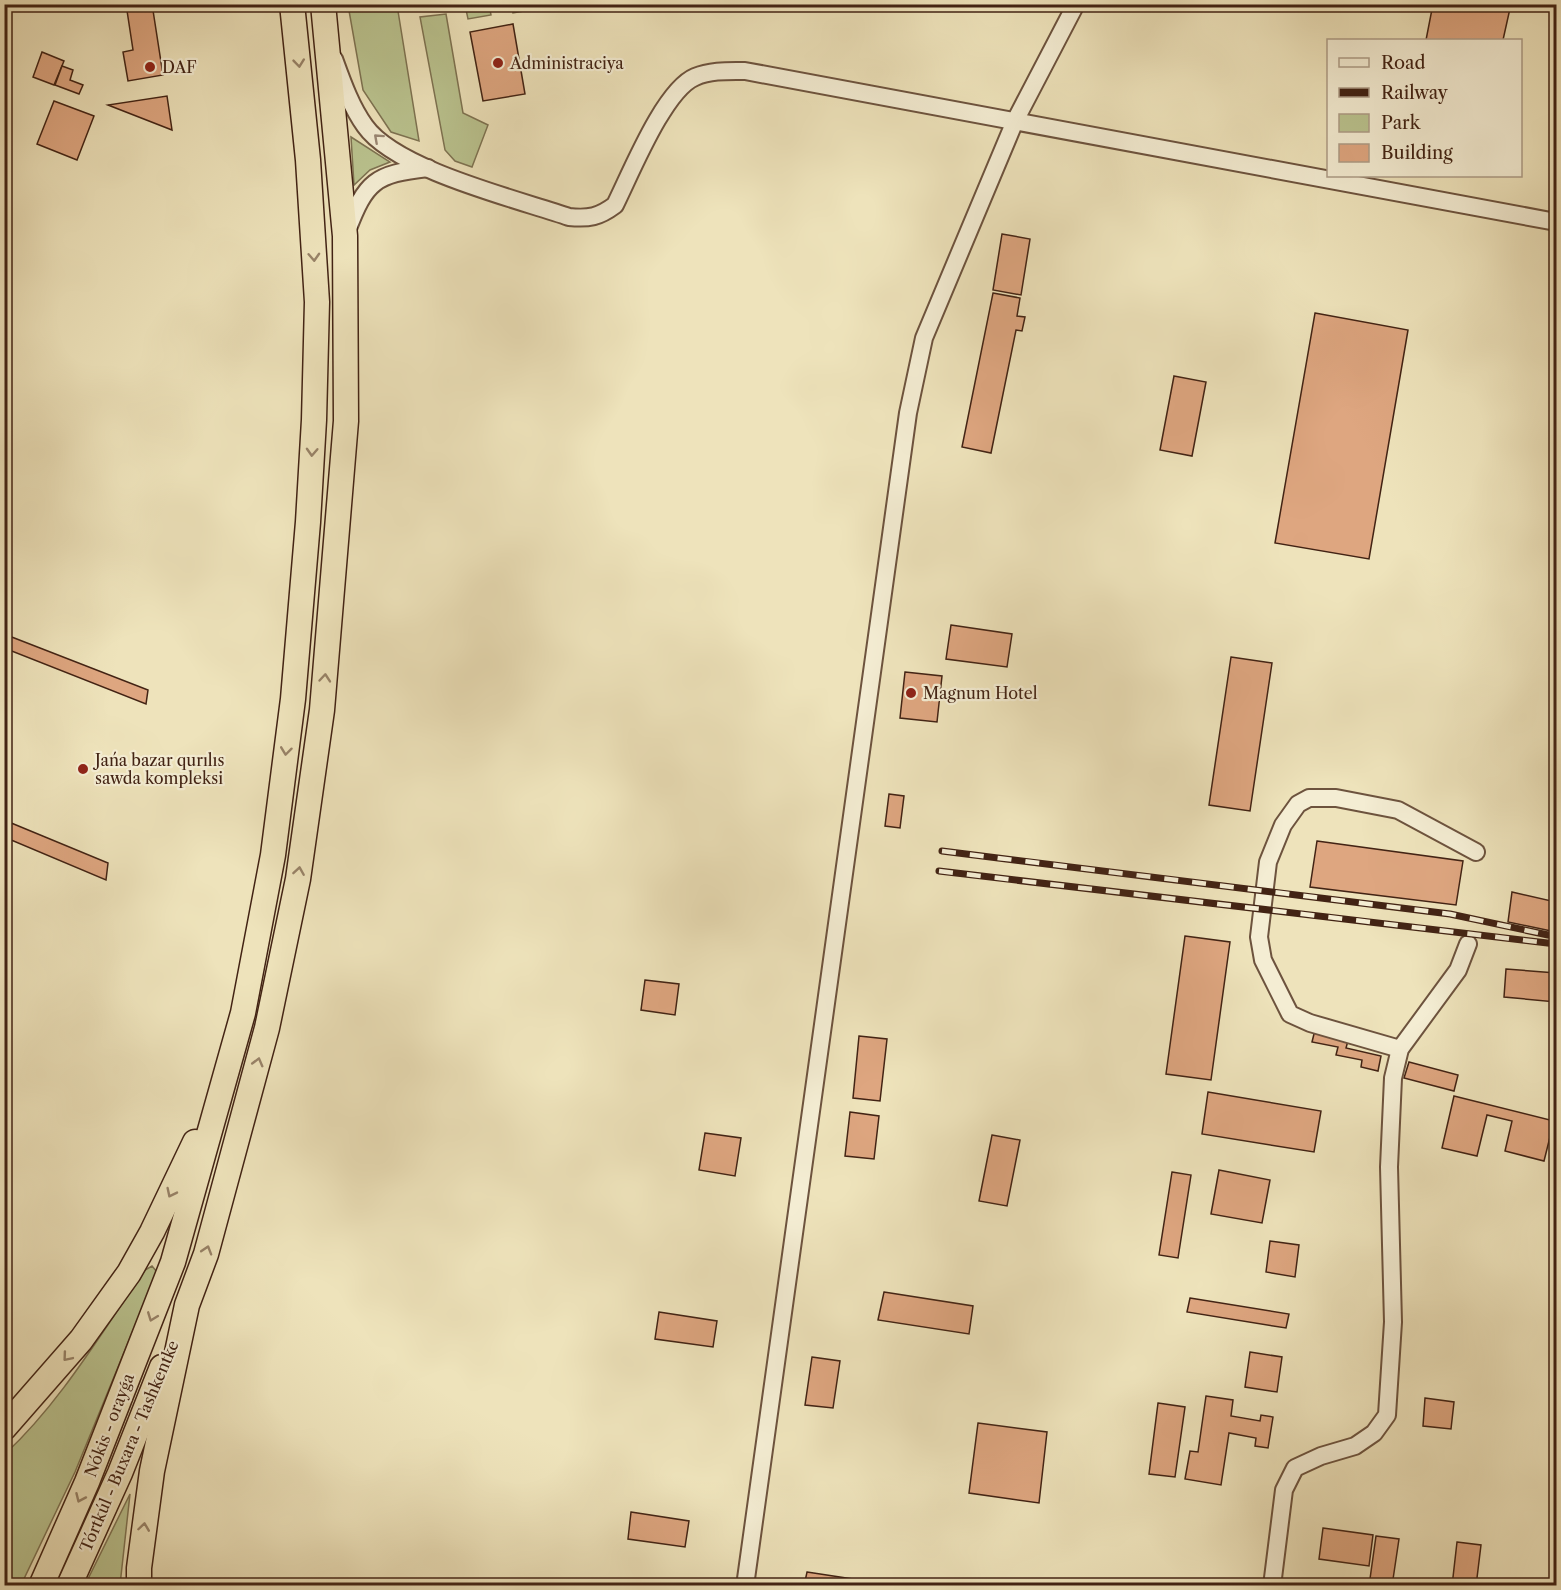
<svg xmlns="http://www.w3.org/2000/svg" width="1561" height="1590" font-family="'Libre Caslon Text',serif">
<style>
.green{fill:#bac38f;stroke:#7e7352;stroke-width:1.5}
.building{fill:#dea680;stroke:#422314;stroke-width:1.5}
.lines{fill:none;stroke-linecap:round;stroke-linejoin:round}
.minor-casing{stroke:#6d533e;stroke-width:20}
.highway-casing{stroke:#422314;stroke-width:27}
.minor{stroke:#f4edd3;stroke-width:16}
.highway{stroke:#eee3bb;stroke-width:24}
.rail-casing{stroke:#422314;stroke-width:7}
.rail{stroke:#f4edd3;stroke-width:4.5;stroke-dasharray:14;stroke-linecap:butt}
.oneway{stroke:#988368}
.oneway2{stroke:#9b8874}
.poi-dot{fill:#8f2418;stroke:#f4edd3;stroke-width:2}
.labels{text-anchor:middle;dominant-baseline:central;stroke-width:4.5;stroke-linejoin:round;paint-order:stroke}
.poi-label{font-size:16px;fill:#422314;stroke:#f4edd3;text-anchor:start}
.street-label{font-size:16px;fill:#422314;stroke:#f4edd3}
</style>
<rect width="100%" height="100%" fill="#eee3bb"/>
<filter id="stains"><feTurbulence type="fractalNoise" baseFrequency=".00333" numOctaves="4"/><feColorMatrix values="0 0 0 0 .2 0 0 0 0 .09 0 0 0 0 .02 0 0 0 .5 -.17"/></filter>
<radialGradient id="worn" r=".72"><stop offset=".6" stop-color="#630" stop-opacity="0"/><stop offset="1" stop-color="#630" stop-opacity=".3"/></radialGradient>
<!-- green -->
<g class="green">
<polygon points="348,5 397,5 419,141 391,132 363,90"/>
<polygon points="465,5 489,5 491,15 468,19"/>
<polygon points="559,5 513,13 512,5 559,4"/>
<polygon points="446,14 463,113 488,125 472,167 455,161 445,150 420,17"/>
<polygon points="351,137 390,162 370,170 354,185"/>
<path d="M152,1266L157,1272L75,1472L21,1585L5,1586V1454C61,1402 101,1333 145,1270Z"/>
<polygon points="130,1494 120,1585 85,1585"/>
</g>
<!-- building -->
<g class="building">
<polygon points="126,4 152,4 163,75 128,81 123,52 133,50"/>
<polygon points="1433,4 1511,4 1503,40 1426,40"/>
<polygon points="513,24 525,94 483,101 470,32"/>
<polygon points="42,52 64,61 54,85 33,77"/>
<polygon points="62,66 73,70 70,80 83,85 79,94 55,85"/>
<polygon points="167,96 172,130 108,105"/>
<polygon points="54,101 94,116 77,160 37,144"/>
<polygon points="1002,234 1030,239 1021,295 993,290"/>
<polygon points="993,293 1020,298 1017,316 1025,317 1022,331 1016,330 991,453 962,447"/>
<polygon points="1315,313 1408,330 1369,559 1275,543"/>
<polygon points="1174,376 1206,382 1192,456 1160,450"/>
<polygon points="951,625 1012,634 1007,667 946,659"/>
<polygon points="4,634 148,690 146,704 4,648"/>
<polygon points="1231,657 1272,663 1250,811 1209,805"/>
<polygon points="905,672 942,676 937,722 900,718"/>
<polygon points="889,794 904,796 900,828 885,826"/>
<polygon points="4,820 108,863 106,880 4,837"/>
<polygon points="1317,841 1463,861 1456,905 1310,887"/>
<polygon points="1512,892 1556,902 1556,932 1508,922"/>
<polygon points="1185,936 1230,942 1211,1080 1166,1074"/>
<polygon points="1506,969 1556,973 1556,1002 1504,997"/>
<polygon points="645,980 679,984 675,1015 641,1010"/>
<polygon points="1315,1030 1349,1037 1346,1048 1381,1056 1378,1071 1361,1067 1362,1060 1336,1055 1338,1047 1312,1042"/>
<polygon points="859,1036 887,1039 880,1101 853,1098"/>
<polygon points="1409,1062 1458,1075 1454,1091 1404,1078"/>
<polygon points="1208,1092 1321,1111 1314,1152 1202,1134"/>
<polygon points="1454,1096 1554,1121 1544,1161 1505,1151 1512,1121 1487,1115 1477,1156 1442,1148"/>
<polygon points="850,1112 879,1116 874,1159 845,1156"/>
<polygon points="705,1133 741,1138 735,1176 699,1170"/>
<polygon points="992,1135 1020,1140 1007,1206 979,1201"/>
<polygon points="1219,1170 1270,1180 1262,1223 1211,1214"/>
<polygon points="1172,1172 1191,1175 1178,1258 1159,1255"/>
<polygon points="1270,1241 1299,1245 1295,1277 1266,1272"/>
<polygon points="884,1292 973,1306 969,1334 878,1320"/>
<polygon points="1190,1298 1289,1314 1286,1328 1187,1312"/>
<polygon points="659,1312 717,1321 713,1347 655,1339"/>
<polygon points="1250,1352 1282,1357 1277,1392 1245,1387"/>
<polygon points="812,1357 840,1361 833,1408 805,1405"/>
<polygon points="1206,1396 1233,1400 1231,1416 1260,1421 1261,1415 1273,1417 1268,1448 1255,1446 1256,1438 1229,1433 1221,1485 1185,1479 1190,1451 1198,1452"/>
<polygon points="1425,1398 1454,1402 1451,1429 1423,1426"/>
<polygon points="1158,1403 1185,1407 1175,1477 1149,1474"/>
<polygon points="978,1423 1047,1432 1039,1503 969,1493"/>
<polygon points="631,1512 689,1521 685,1547 628,1539"/>
<polygon points="1323,1528 1373,1535 1369,1566 1319,1559"/>
<polygon points="1376,1536 1399,1539 1392,1586 1369,1586"/>
<polygon points="1457,1542 1481,1545 1476,1586 1452,1586"/>
<polygon points="807,1572 899,1586 804,1586"/>
</g>
<g class="lines">
<defs>
<g id="minor">
<path d="M334,59C342,81 351,107 365,126C396,170 517,199 569,217C589,219 599,217 615,205C631,173 664,90 695,77C711,70 729,71 745,71L1556,222"/>
<path d="M347,231C366,181 375,174 428,168"/>
<polyline points="1400,1049 1310,1023 1290,1014 1263,960 1259,937 1268,862 1283,825 1298,804 1309,798 1336,798 1398,810 1476,852"/>
<polyline points="745,1586 908,413 924,338 1015,121 1076,4"/>
<polyline points="1272,1586 1284,1490 1295,1468 1321,1456 1355,1446 1374,1433 1387,1415 1393,1322 1389,1167 1393,1078 1400,1049 1458,970 1468,944"/>
</g>
<g id="highway">
<polyline points="4,1428 81,1340 129,1273 152,1232 195,1142"/>
<polyline points="41,1586 87,1482 173,1262 243,1013 273,855 293,699 308,522 314,420 317,302 308,160 292,4"/>
<polyline points="69,1586 120,1473 162,1367"/>
<polyline points="139,1586 139,1568 152,1471 187,1305 206,1254 267,1028 298,879 322,710 346,421 345,236 323,4"/>
</g>
</defs>
<!-- minor casing -->
<use href="#minor" class="minor-casing"/>
<!-- highway casing -->
<use href="#highway" class="highway-casing"/>
<!-- minor -->
<use href="#minor" class="minor"/>
<!-- highway -->
<use href="#highway" class="highway"/>
<defs>
<g id="rail">
<polyline points="942,851 1450,914 1548,935"/>
<polyline points="939,871 1556,944"/>
</g>
</defs>
<!-- rail casing -->
<use href="#rail" class="rail-casing"/>
<!-- rail -->
<use href="#rail" class="rail"/>
</g>
<!-- one-way arrows -->
<defs><path id="oneway-chevron" d="M-2-3.5L2.5 0L-2 3.5" fill="none" stroke-width="1.6" stroke-linecap="round" stroke-linejoin="round" transform="scale(1.5)"/></defs>
<g class="oneway">
<use href="#oneway-chevron" transform="translate(299 63) rotate(84)"/>
<use href="#oneway-chevron" transform="translate(314 257) rotate(87)"/>
<use href="#oneway-chevron" transform="translate(312 452) rotate(93)"/>
<use href="#oneway-chevron" transform="translate(325 678) rotate(-85)"/>
<use href="#oneway-chevron" transform="translate(286 751) rotate(97)"/>
<use href="#oneway-chevron" transform="translate(299 871) rotate(-81)"/>
<use href="#oneway-chevron" transform="translate(258 1062) rotate(-75)"/>
<use href="#oneway-chevron" transform="translate(171 1193) rotate(116)"/>
<use href="#oneway-chevron" transform="translate(207 1250) rotate(-73)"/>
<use href="#oneway-chevron" transform="translate(152 1317) rotate(111)"/>
<use href="#oneway-chevron" transform="translate(67 1357) rotate(130)"/>
<use href="#oneway-chevron" transform="translate(80 1498) rotate(114)"/>
<use href="#oneway-chevron" transform="translate(144 1527) rotate(-82)"/>
</g>
<use class="oneway2" href="#oneway-chevron" transform="translate(378 138) rotate(-138)"/>
<!-- markers -->
<g class="poi-dot">
<circle cx="498" cy="63" r="6"/>
<circle cx="150" cy="67" r="6"/>
<circle cx="911" cy="693" r="6"/>
<circle cx="83" cy="769" r="6"/>
</g>
<g class="labels">
<!-- poi labels -->
<g class="poi-label">
<text x="510" y="63">Administraciya</text>
<text x="162" y="67">DAF</text>
<text x="923" y="693">Magnum Hotel</text>
<text x="95" y="760">Jańa bazar qurılıs<tspan x="95" dy="18">sawda kompleksi</tspan></text>
</g>
<!-- street labels -->
<g class="street-label">
<text transform="translate(109 1425) rotate(-69)">Nókis - orayǵa</text>
<text transform="translate(129 1446) rotate(-67)">Tórtkúl - Buxara - Tashkentke</text>
</g>
</g>
<!-- margin -->
<rect width="1561" height="1590" fill="none" stroke="#eee3bb" stroke-width="24"/>
<rect x="6" y="6" width="1549" height="1578" fill="none" stroke="#422314" stroke-width="3"/>
<rect x="12" y="12" width="1537" height="1566" fill="none" stroke="#422314" stroke-width="1.5"/>
<!-- legend -->
<rect x="1327" y="39" width="195" height="138" fill="#f4edd3" stroke="#ad9c87" stroke-width="1.5"/>
<rect x="1339" y="58" width="30" height="9" fill="#f4edd3" stroke="#ad9c87" stroke-width="1.5"/>
<text x="1381" y="69" font-size="18" fill="#422314">Road</text>
<rect x="1339" y="88" width="30" height="9" fill="#422314" stroke="#ad9c87" stroke-width="1.5"/>
<text x="1381" y="99" font-size="18" fill="#422314">Railway</text>
<rect x="1339" y="114" width="30" height="18" fill="#bac38f" stroke="#ad9c87" stroke-width="1.5"/>
<text x="1381" y="129" font-size="18" fill="#422314">Park</text>
<rect x="1339" y="144" width="30" height="18" fill="#dea680" stroke="#ad9c87" stroke-width="1.5"/>
<text x="1381" y="159" font-size="18" fill="#422314">Building</text>
<rect width="100%" height="100%" filter="url(#stains)"/>
<rect width="100%" height="100%" fill="url(#worn)"/>
</svg>
